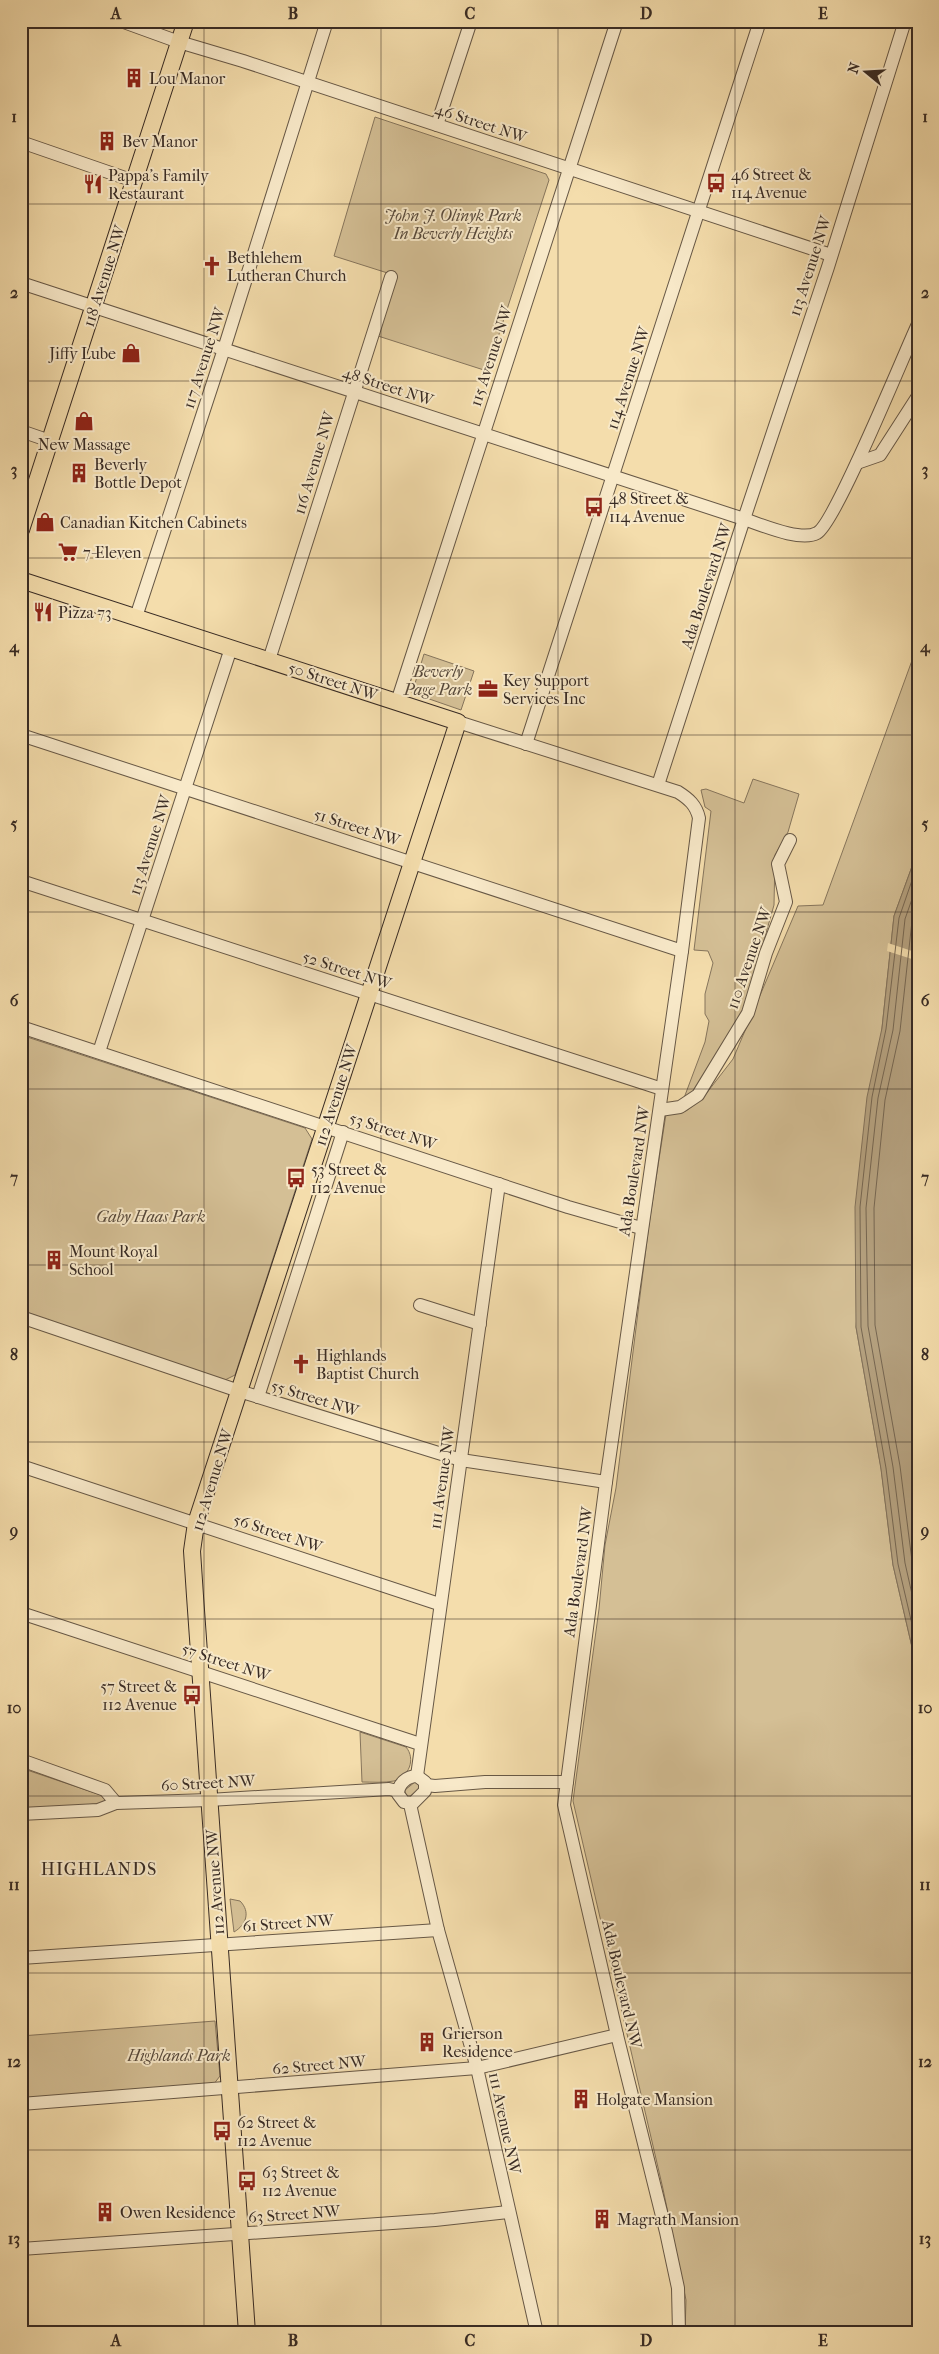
<svg xmlns="http://www.w3.org/2000/svg" width="939" height="2354" font-family="'IM FELL French Canon',serif">
<style>
.green{fill:#d4bf95;stroke:#86755c}
.water{fill:#b4a07e;stroke:#82715a}
.pier{fill:#f4ddac}
.lines{fill:none;stroke-linecap:round;stroke-linejoin:round}
.shore{stroke:#766651;stroke-width:1}
.minor-casing{stroke:#675846;stroke-width:14}
.major-casing{stroke:#382b24;stroke-width:18}
.minor{stroke:#f8e9c9;stroke-width:12}
.major{stroke:#f4ddac;stroke-width:16}
.grid{fill:none;stroke:#382b24;stroke-width:1;stroke-opacity:0.55}
.labels{text-anchor:middle;dominant-baseline:central;stroke-width:4;stroke-linejoin:round;paint-order:stroke}
.poi-label{font-size:16px;fill:#382b24;stroke:#f8e9c9;text-anchor:start}
.street-label{font-size:16px;fill:#382b24;stroke:#f8e9c9}
.park-label{font-size:16px;font-style:italic;fill:#57493b;stroke:#f8e9c9}
.neighbourhood-label{font-size:18px;letter-spacing:1px;fill:#382b24;stroke:#f8e9c9}
.neatline{fill:none;stroke:#382b24;stroke-width:2}
.grid-label{font-size:16px;text-anchor:middle;font-weight:bold;fill:#382b24}
</style>
<rect width="100%" height="100%" fill="#f4ddac"/>
<filter id="stains"><feTurbulence type="fractalNoise" baseFrequency=".004" numOctaves="4"/><feColorMatrix values="0 0 0 0 .2 0 0 0 0 .09 0 0 0 0 .02 0 0 0 .5 -.17"/></filter>
<radialGradient id="worn" r=".72"><stop offset=".6" stop-color="#630" stop-opacity="0"/><stop offset="1" stop-color="#630" stop-opacity=".3"/></radialGradient>
<!-- green -->
<g class="green">
<polygon points="375,117 546,174 549,180 487,371 378,336 397,276 334,256"/>
<polygon points="918,644 918,850 894,916 882,1028 856,1327 881,1468 893,1565 918,1673 918,2333 685,2333 686,2300 663,2189 573,1801 599,1609 605,1545 616,1488 649,1224 666,1114 686,1111 702,1099 733,1059 798,906 823,905"/>
<polygon points="424,654 474,671 461,710 412,693"/>
<polygon points="753,779 799,794 788,832 775,855 774,905 745,1007 697,1090 684,1098 705,1042 709,1021 705,1014 705,994 713,963 708,951 694,950 711,811 705,807 701,790 706,789 744,803"/>
<polygon points="24,1036 305,1128 312,1139 235,1375 223,1381 21,1314 21,1044"/>
<path d="M360,1732L406,1747C416,1759 409,1777 394,1781C384,1783 372,1782 362,1782Z"/>
<polygon points="21,1768 101,1795 106,1800 105,1803 21,1811"/>
<polygon points="415,1782 419,1785 419,1789 409,1797 405,1794 405,1790"/>
<path d="M230,1899L240,1901C251,1912 246,1925 234,1932Z"/>
<polygon points="215,2021 220,2076 213,2085 21,2098 21,2036"/>
</g>
<!-- water -->
<polygon class="water" points="918,850 918,1673 893,1565 881,1469 856,1327 855,1207 867,1097 882,1028 894,916"/>
<!-- pier -->
<polygon class="pier" points="888,943 918,953 918,961 887,951"/>
<g class="lines">
<!-- shore -->
<g class="shore">
<polyline points="918,863 899,918 886,1029 872,1097 860,1207 861,1327 886,1468 898,1564 918,1650"/>
<polyline points="918,882 905,919 893,1030 878,1098 866,1208 868,1326 893,1467 905,1563 918,1621"/>
<polyline points="918,904 912,921 900,1031 885,1100 874,1208 875,1325 900,1466 912,1561 918,1587"/>
</g>
<defs>
<g id="minor">
<polyline points="121,21 179,42 243,61 831,255"/>
<polyline points="437,125 471,21"/>
<polyline points="21,142 134,181"/>
<polyline points="21,283 744,519 828,267 905,21"/>
<polyline points="21,431 50,441"/>
<polyline points="857,463 880,455 918,396"/>
<polyline points="136,617 224,349 327,21"/>
<polyline points="269,660 391,277"/>
<polyline points="397,702 617,21"/>
<path d="M458,722L678,792C689,799 696,805 699,818L682,951L606,1482L564,1805L617,2035L666,2232L678,2288L679,2333"/>
<polyline points="21,735 682,951"/>
<polyline points="526,744 760,21"/>
<path d="M658,785L744,519C762,525 801,542 817,533C835,524 904,354 918,324"/>
<polyline points="21,881 662,1089"/>
<polyline points="21,1027 568,1207 641,1228"/>
<polyline points="99,1052 231,648"/>
<polyline points="660,1110 680,1107 698,1095 748,1013 766,953 786,902 778,864 790,840"/>
<polyline points="420,1305 480,1324"/>
<polyline points="21,1317 239,1391 461,1460 606,1482"/>
<polyline points="258,1397 343,1132"/>
<polyline points="21,1466 439,1604"/>
<polyline points="21,1613 420,1744"/>
<polyline points="21,1760 105,1790 116,1803"/>
<polyline points="417,1776 499,1184"/>
<path d="M417,1776L425,1782V1791L413,1803L404,1802L398,1794C398,1784 407,1776 417,1776Z"/>
<polyline points="426,1785 435,1786 485,1782 567,1782"/>
<polyline points="410,1804 438,1930 477,2068 537,2333"/>
<polyline points="21,1814 98,1810 116,1803 209,1800 389,1789 398,1791"/>
<polyline points="21,1958 438,1930"/>
<polyline points="21,2104 477,2068 617,2035"/>
<polyline points="21,2249 435,2220 508,2212"/>
</g>
<g id="major">
<polyline points="21,530 186,21"/>
<polyline points="21,580 458,722 196,1523 192,1551 195,1596 247,2333"/>
</g>
</defs>
<!-- minor casing -->
<use href="#minor" class="minor-casing"/>
<!-- major casing -->
<use href="#major" class="major-casing"/>
<!-- minor -->
<use href="#minor" class="minor"/>
<!-- major -->
<use href="#major" class="major"/>
</g>
<!-- grid -->
<path class="grid" d="M204,21V2333M381,21V2333M558,21V2333M735,21V2333M21,204H918M21,381H918M21,558H918M21,735H918M21,912H918M21,1089H918M21,1265H918M21,1442H918M21,1619H918M21,1796H918M21,1973H918M21,2150H918"/>
<!-- icons -->
<defs>
<symbol id="building-bare" viewBox="-9 -9 18 18"><path d="M-4-6H4V6H1V3H-1V6H-4ZM-2.5-4.3h1.7v1.8h-1.7ZM.8-4.3h1.7v1.8H.8ZM-2.5-1h1.7V.8h-1.7ZM.8-1h1.7V.8H.8Z" fill="#8f2418" stroke="#f8e9c9" stroke-width="2.5" paint-order="stroke"/></symbol>
<symbol id="bus-bare" viewBox="-9 -9 18 18"><path d="M-5-6H5V4H4V6H2V4H-2V6H-4V4H-5ZM-3.5-4V0h7V-4ZM-3.5 1.2v1.5H-2V1.2ZM2 1.2v1.5H3.5V1.2Z" fill="#8f2418" stroke="#f8e9c9" stroke-width="2.5" paint-order="stroke"/></symbol>
<symbol id="restaurant-bare" viewBox="-9 -9 18 18"><path d="M-5-6h1v4h1v-4h1v4h1v-4h1v5L-1.5 .5V6h-2V.5L-5-1ZM5-6V6H3V1.5H1.5Q1.5-4 5-6Z" fill="#8f2418" stroke="#f8e9c9" stroke-width="2.5" paint-order="stroke"/></symbol>
<symbol id="church-bare" viewBox="-9 -9 18 18"><path d="M-1.2-6h2.4v3.5h3.3v2.4h-3.3V6h-2.4V-.1h-3.3v-2.4h3.3Z" fill="#8f2418" stroke="#f8e9c9" stroke-width="2.5" paint-order="stroke"/></symbol>
<symbol id="shop-bare" viewBox="-9 -9 18 18"><path d="M-5-2.5h2.3a2.7 3.5 0 0 1 5.4 0H5L5.5 6h-11ZM-1.5-2.5h3a1.5 2.3 0 0 0-3 0Z" fill="#8f2418" stroke="#f8e9c9" stroke-width="2.5" paint-order="stroke"/></symbol>
<symbol id="supermarket-bare" viewBox="-9 -9 18 18"><path d="M-6-5.5h2.5l.6 2H6L4.5 2H-2.5L-4.4-4H-6ZM-1.5 3.2a1.3 1.3 0 1 0 .1 0ZM3 3.2a1.3 1.3 0 1 0 .1 0Z" fill="#8f2418" stroke="#f8e9c9" stroke-width="2.5" paint-order="stroke"/></symbol>
<symbol id="office-bare" viewBox="-9 -9 18 18"><path d="M-6-3h4V-5.5h4V-3h4V5H-6ZM-1-4.5V-3h2v-1.5ZM-6 0V1H6V0Z" fill="#8f2418" stroke="#f8e9c9" stroke-width="2.5" paint-order="stroke"/></symbol>
</defs>
<g fill-rule="evenodd">
<use href="#building-bare" x="120" y="64" width="28" height="28"/>
<use href="#building-bare" x="93" y="127" width="28" height="28"/>
<use href="#bus-bare" x="702" y="169" width="28" height="28"/>
<use href="#restaurant-bare" x="79" y="170" width="28" height="28"/>
<use href="#church-bare" x="198" y="252" width="28" height="28"/>
<use href="#shop-bare" x="117" y="339" width="28" height="28"/>
<use href="#shop-bare" x="70" y="407" width="28" height="28"/>
<use href="#building-bare" x="65" y="459" width="28" height="28"/>
<use href="#bus-bare" x="580" y="493" width="28" height="28"/>
<use href="#shop-bare" x="31" y="508" width="28" height="28"/>
<use href="#supermarket-bare" x="54" y="538" width="28" height="28"/>
<use href="#restaurant-bare" x="29" y="598" width="28" height="28"/>
<use href="#office-bare" x="474" y="675" width="28" height="28"/>
<use href="#bus-bare" x="282" y="1164" width="28" height="28"/>
<use href="#building-bare" x="40" y="1246" width="28" height="28"/>
<use href="#church-bare" x="287" y="1350" width="28" height="28"/>
<use href="#bus-bare" x="178" y="1681" width="28" height="28"/>
<use href="#building-bare" x="413" y="2028" width="28" height="28"/>
<use href="#building-bare" x="567" y="2085" width="28" height="28"/>
<use href="#bus-bare" x="208" y="2117" width="28" height="28"/>
<use href="#bus-bare" x="233" y="2167" width="28" height="28"/>
<use href="#building-bare" x="91" y="2198" width="28" height="28"/>
<use href="#building-bare" x="588" y="2205" width="28" height="28"/>
</g>
<g class="labels">
<!-- poi labels -->
<g class="poi-label">
<text x="149" y="78">Lou Manor</text>
<text x="122" y="141">Bev Manor</text>
<text x="731" y="174">46 Street &amp;<tspan x="731" dy="18">114 Avenue</tspan></text>
<text x="108" y="175">Pappa's Family<tspan x="108" dy="18">Restaurant</tspan></text>
<text x="227" y="257">Bethlehem<tspan x="227" dy="18">Lutheran Church</tspan></text>
<text x="116" y="353" text-anchor="end">Jiffy Lube</text>
<text x="84" y="444" text-anchor="middle">New Massage</text>
<text x="94" y="464">Beverly<tspan x="94" dy="18">Bottle Depot</tspan></text>
<text x="609" y="498">48 Street &amp;<tspan x="609" dy="18">114 Avenue</tspan></text>
<text x="60" y="522">Canadian Kitchen Cabinets</text>
<text x="83" y="552">7-Eleven</text>
<text x="58" y="612">Pizza 73</text>
<text x="503" y="680">Key Support<tspan x="503" dy="18">Services Inc</tspan></text>
<text x="311" y="1169">53 Street &amp;<tspan x="311" dy="18">112 Avenue</tspan></text>
<text x="69" y="1251">Mount Royal<tspan x="69" dy="18">School</tspan></text>
<text x="316" y="1355">Highlands<tspan x="316" dy="18">Baptist Church</tspan></text>
<text x="177" y="1686" text-anchor="end">57 Street &amp;<tspan x="177" dy="18">112 Avenue</tspan></text>
<text x="442" y="2033">Grierson<tspan x="442" dy="18">Residence</tspan></text>
<text x="596" y="2099">Holgate Mansion</text>
<text x="237" y="2122">62 Street &amp;<tspan x="237" dy="18">112 Avenue</tspan></text>
<text x="262" y="2172">63 Street &amp;<tspan x="262" dy="18">112 Avenue</tspan></text>
<text x="120" y="2212">Owen Residence</text>
<text x="617" y="2219">Magrath Mansion</text>
</g>
<!-- street labels -->
<g class="street-label">
<text transform="translate(481 123) rotate(18)">46 Street NW</text>
<text transform="translate(810 266) rotate(-72)">113 Avenue NW</text>
<text transform="translate(104 276) rotate(-72)">118 Avenue NW</text>
<text transform="translate(491 356) rotate(-72)">115 Avenue NW</text>
<text transform="translate(204 358) rotate(-72)">117 Avenue NW</text>
<text transform="translate(628 378) rotate(-72)">114 Avenue NW</text>
<text transform="translate(388 386) rotate(18)">48 Street NW</text>
<text transform="translate(314 463) rotate(-73)">116 Avenue NW</text>
<text transform="translate(706 586) rotate(-72)">Ada Boulevard NW</text>
<text transform="translate(333 681) rotate(18)">50 Street NW</text>
<text transform="translate(357 827) rotate(18)">51 Street NW</text>
<text transform="translate(150 845) rotate(-72)">113 Avenue NW</text>
<text transform="translate(749 958) rotate(-71)">110 Avenue NW</text>
<text transform="translate(347 970) rotate(18)">52 Street NW</text>
<text transform="translate(336 1095) rotate(-72)">112 Avenue NW</text>
<text transform="translate(393 1131) rotate(18)">53 Street NW</text>
<text transform="translate(634 1171) rotate(-81)">Ada Boulevard NW</text>
<text transform="translate(315 1398) rotate(17)">55 Street NW</text>
<text transform="translate(442 1478) rotate(-82)">111 Avenue NW</text>
<text transform="translate(212 1480) rotate(-73)">112 Avenue NW</text>
<text transform="translate(278 1533) rotate(18)">56 Street NW</text>
<text transform="translate(578 1572) rotate(-82)">Ada Boulevard NW</text>
<text transform="translate(226 1662) rotate(18)">57 Street NW</text>
<text transform="translate(208 1783) rotate(-3)">60 Street NW</text>
<text transform="translate(215 1882) rotate(-94)">112 Avenue NW</text>
<text transform="translate(288 1923) rotate(-4)">61 Street NW</text>
<text transform="translate(622 1984) rotate(77)">Ada Boulevard NW</text>
<text transform="translate(319 2065) rotate(-5)">62 Street NW</text>
<text transform="translate(505 2123) rotate(78)">111 Avenue NW</text>
<text transform="translate(294 2214) rotate(-4)">63 Street NW</text>
</g>
<!-- park labels -->
<g class="park-label">
<text x="453" y="215">John J. Olinyk Park<tspan x="453" dy="18">In Beverly Heights</tspan></text>
<text x="438" y="671">Beverly<tspan x="438" dy="18">Page Park</tspan></text>
<text x="151" y="1216">Gaby Haas Park</text>
<text x="179" y="2055">Highlands Park</text>
</g>
<!-- neighbourhood labels -->
<g class="neighbourhood-label">
<text x="99" y="1869">HIGHLANDS</text>
</g>
</g>
<!-- margin -->
<rect width="939" height="2354" fill="none" stroke="#f4ddac" stroke-width="55"/>
<!-- north arrow -->
<g transform="translate(866 72) rotate(288)" stroke="#f8e9c9" stroke-width="4" paint-order="stroke">
<path d="M0-4L9 19L0 12L-9 19Z" fill="#382b24"/>
<text y="-8" font-size="14" font-weight="bold" text-anchor="middle" fill="#382b24">N</text>
</g>
<rect x="28" y="28" width="884" height="2298" class="neatline"/>
<g class="grid-label">
<text x="116" y="19">A</text>
<text x="293" y="19">B</text>
<text x="470" y="19">C</text>
<text x="646" y="19">D</text>
<text x="823" y="19">E</text>
<text x="14" y="122">1</text>
<text x="925" y="122">1</text>
<text x="14" y="298">2</text>
<text x="925" y="298">2</text>
<text x="14" y="475">3</text>
<text x="925" y="475">3</text>
<text x="14" y="652">4</text>
<text x="925" y="652">4</text>
<text x="14" y="829">5</text>
<text x="925" y="829">5</text>
<text x="14" y="1006">6</text>
<text x="925" y="1006">6</text>
<text x="14" y="1183">7</text>
<text x="925" y="1183">7</text>
<text x="14" y="1360">8</text>
<text x="925" y="1360">8</text>
<text x="14" y="1536">9</text>
<text x="925" y="1536">9</text>
<text x="14" y="1713">10</text>
<text x="925" y="1713">10</text>
<text x="14" y="1890">11</text>
<text x="925" y="1890">11</text>
<text x="14" y="2067">12</text>
<text x="925" y="2067">12</text>
<text x="14" y="2244">13</text>
<text x="925" y="2244">13</text>
<text x="116" y="2346">A</text>
<text x="293" y="2346">B</text>
<text x="470" y="2346">C</text>
<text x="646" y="2346">D</text>
<text x="823" y="2346">E</text>
</g>
<rect width="100%" height="100%" filter="url(#stains)"/>
<rect width="100%" height="100%" fill="url(#worn)"/>
</svg>
